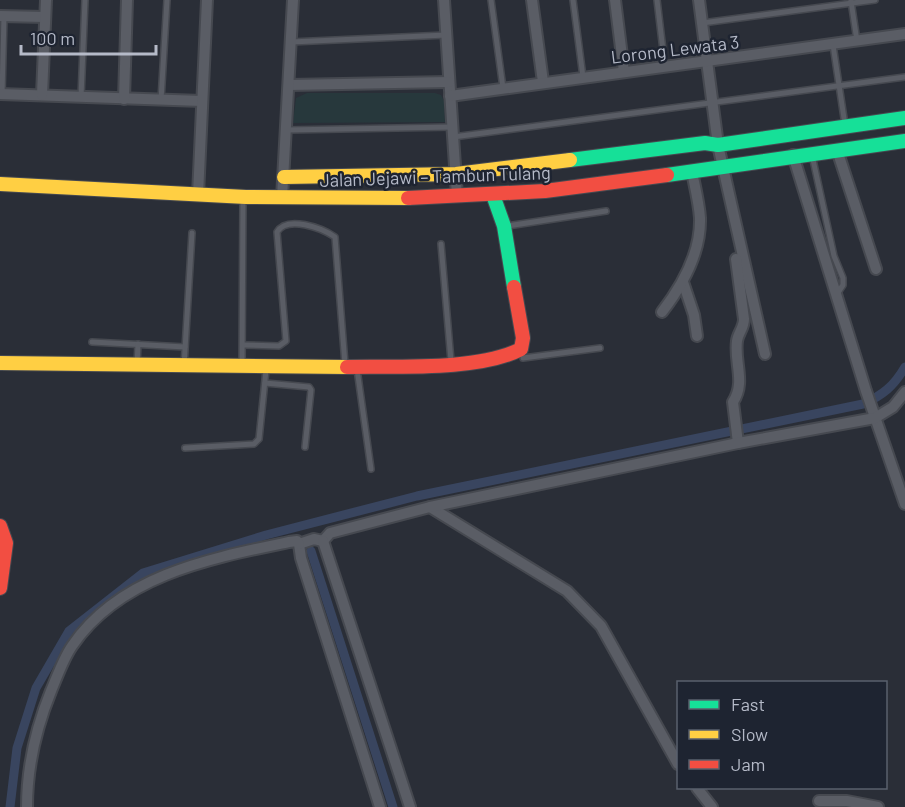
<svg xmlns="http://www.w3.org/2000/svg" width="905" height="807" font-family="Barlow,sans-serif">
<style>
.green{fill:#27383c}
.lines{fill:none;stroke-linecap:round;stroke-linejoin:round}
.canal{stroke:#39455f;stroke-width:9}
.lane-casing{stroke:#464950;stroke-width:8}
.street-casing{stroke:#464950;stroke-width:14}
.fast-casing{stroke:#464950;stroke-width:16}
.slow-casing{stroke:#464950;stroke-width:16}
.jam-casing{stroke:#464950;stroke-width:16}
.lane{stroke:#5a5d65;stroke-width:5}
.street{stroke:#5a5d65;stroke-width:10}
.fast{stroke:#16e098;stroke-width:14}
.slow{stroke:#ffcf43;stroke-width:14}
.jam{stroke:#f24e42;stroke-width:14}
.labels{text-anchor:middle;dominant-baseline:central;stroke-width:5;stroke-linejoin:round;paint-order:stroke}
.street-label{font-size:18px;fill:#b5bac8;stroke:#1e2431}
</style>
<rect width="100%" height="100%" fill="#2a2e37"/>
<!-- green -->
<polygon class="green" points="307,93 435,93 441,95 444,101 445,122 293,123 296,98"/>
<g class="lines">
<!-- canal -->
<g class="canal">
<polyline points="311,551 393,807"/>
<path d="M10,807L17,748L36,688L69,631L143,573L266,535L417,496L863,404C883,395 894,386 905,367"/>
</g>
<defs>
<g id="lane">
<polyline points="491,0 503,88"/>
<polyline points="573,0 583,77"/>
<polyline points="657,0 665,67"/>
<polyline points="851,1 857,41"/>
<polyline points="702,23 875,0"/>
<polyline points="291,42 446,35"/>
<polyline points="833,45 845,125"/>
<polyline points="2,94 4,16"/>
<polyline points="81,97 85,0"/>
<polyline points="161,100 167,0"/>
<polyline points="286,130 452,127"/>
<polyline points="453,137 905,77"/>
<polyline points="812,155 834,256 843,278 843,285 837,294"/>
<polyline points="507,226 606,211"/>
<polyline points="441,244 451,361"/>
<polyline points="92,342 185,347"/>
<path d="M243,345L279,346L286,341L277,232C287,215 322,228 335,237L345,364"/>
<polyline points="523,358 600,348"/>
<polyline points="137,365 138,344"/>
<polyline points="184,366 192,233"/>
<polyline points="242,367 243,199"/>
<polyline points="357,369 371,469"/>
<polyline points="265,383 309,387 311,390 305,447"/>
<polyline points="185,448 254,444 259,439 266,370"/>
</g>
<g id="street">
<polyline points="444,0 457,196"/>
<polyline points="532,0 543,82"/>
<polyline points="615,0 624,72"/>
<polyline points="699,0 718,145 765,354"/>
<polyline points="0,16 45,17"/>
<polyline points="289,85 449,82"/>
<polyline points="0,94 202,101"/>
<polyline points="42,95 46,0"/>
<polyline points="450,96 905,34"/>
<polyline points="124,99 127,0"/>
<polyline points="837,150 876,269"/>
<polyline points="793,155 866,391 905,504"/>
<polyline points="198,195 207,0"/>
<polyline points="282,198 293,0"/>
<path d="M736,259L744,319C744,328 738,333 737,341C734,363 746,382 733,402L738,443"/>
<polyline points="683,282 694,315 697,336"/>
<path d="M662,312C682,286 701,252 700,218C699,203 695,187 692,172"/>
<polyline points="430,507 567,591 601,626 678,764"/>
<polyline points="323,541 330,533 430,507 738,443 875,418 893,407 905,392"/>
<polyline points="323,541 314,539 299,544 301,558 380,807"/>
<polyline points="323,541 410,807"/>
<polyline points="697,788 712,807"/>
<polyline points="819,801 847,801 878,807"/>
<path d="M27,807C27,767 36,728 51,691C57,677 63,659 72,646C120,575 212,558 289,542L297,541L299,544"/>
</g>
<g id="fast">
<polyline points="570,160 705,143 718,145 905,118"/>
<polyline points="667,175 905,141"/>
<polyline points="493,195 504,226 514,287"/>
</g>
<g id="slow">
<polyline points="284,177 456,174 570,160"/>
<polyline points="0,184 246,197 408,198"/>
<polyline points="0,363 347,367"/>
</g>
<g id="jam">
<polyline points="408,198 545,191 667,175"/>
<path d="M347,367C395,366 479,371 521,349L523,338L514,287"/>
<polyline points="0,526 6,543 0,588"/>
</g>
</defs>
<!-- lane casing -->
<use href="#lane" class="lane-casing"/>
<!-- street casing -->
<use href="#street" class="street-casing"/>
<!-- fast casing -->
<use href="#fast" class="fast-casing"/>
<!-- slow casing -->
<use href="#slow" class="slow-casing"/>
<!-- jam casing -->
<use href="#jam" class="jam-casing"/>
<!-- lane -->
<use href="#lane" class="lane"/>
<!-- street -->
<use href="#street" class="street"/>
<!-- fast -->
<use href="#fast" class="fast"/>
<!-- slow -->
<use href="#slow" class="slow"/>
<!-- jam -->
<use href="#jam" class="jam"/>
</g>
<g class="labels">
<!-- street labels -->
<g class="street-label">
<text transform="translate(675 49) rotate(-7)">Lorong Lewata 3</text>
<text transform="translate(435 176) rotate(-2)">Jalan Jejawi – Tambun Tulang</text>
</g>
</g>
<!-- legend -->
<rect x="677" y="681" width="210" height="108" fill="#1e2431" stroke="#5a606d" stroke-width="1.5"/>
<rect x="689" y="700" width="30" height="9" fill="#16e098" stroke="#5a606d" stroke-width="1.5"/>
<text x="731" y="711" font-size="18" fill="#b5bac8">Fast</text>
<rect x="689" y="730" width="30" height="9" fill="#ffcf43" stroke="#5a606d" stroke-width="1.5"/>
<text x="731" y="741" font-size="18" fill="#b5bac8">Slow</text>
<rect x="689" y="760" width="30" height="9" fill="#f24e42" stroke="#5a606d" stroke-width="1.5"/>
<text x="731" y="771" font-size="18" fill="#b5bac8">Jam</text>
<!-- scale -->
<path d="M21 45v9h135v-9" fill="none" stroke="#b5bac8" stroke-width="3"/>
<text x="30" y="45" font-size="18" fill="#b5bac8" stroke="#1e2431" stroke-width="4.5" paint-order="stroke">100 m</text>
</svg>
